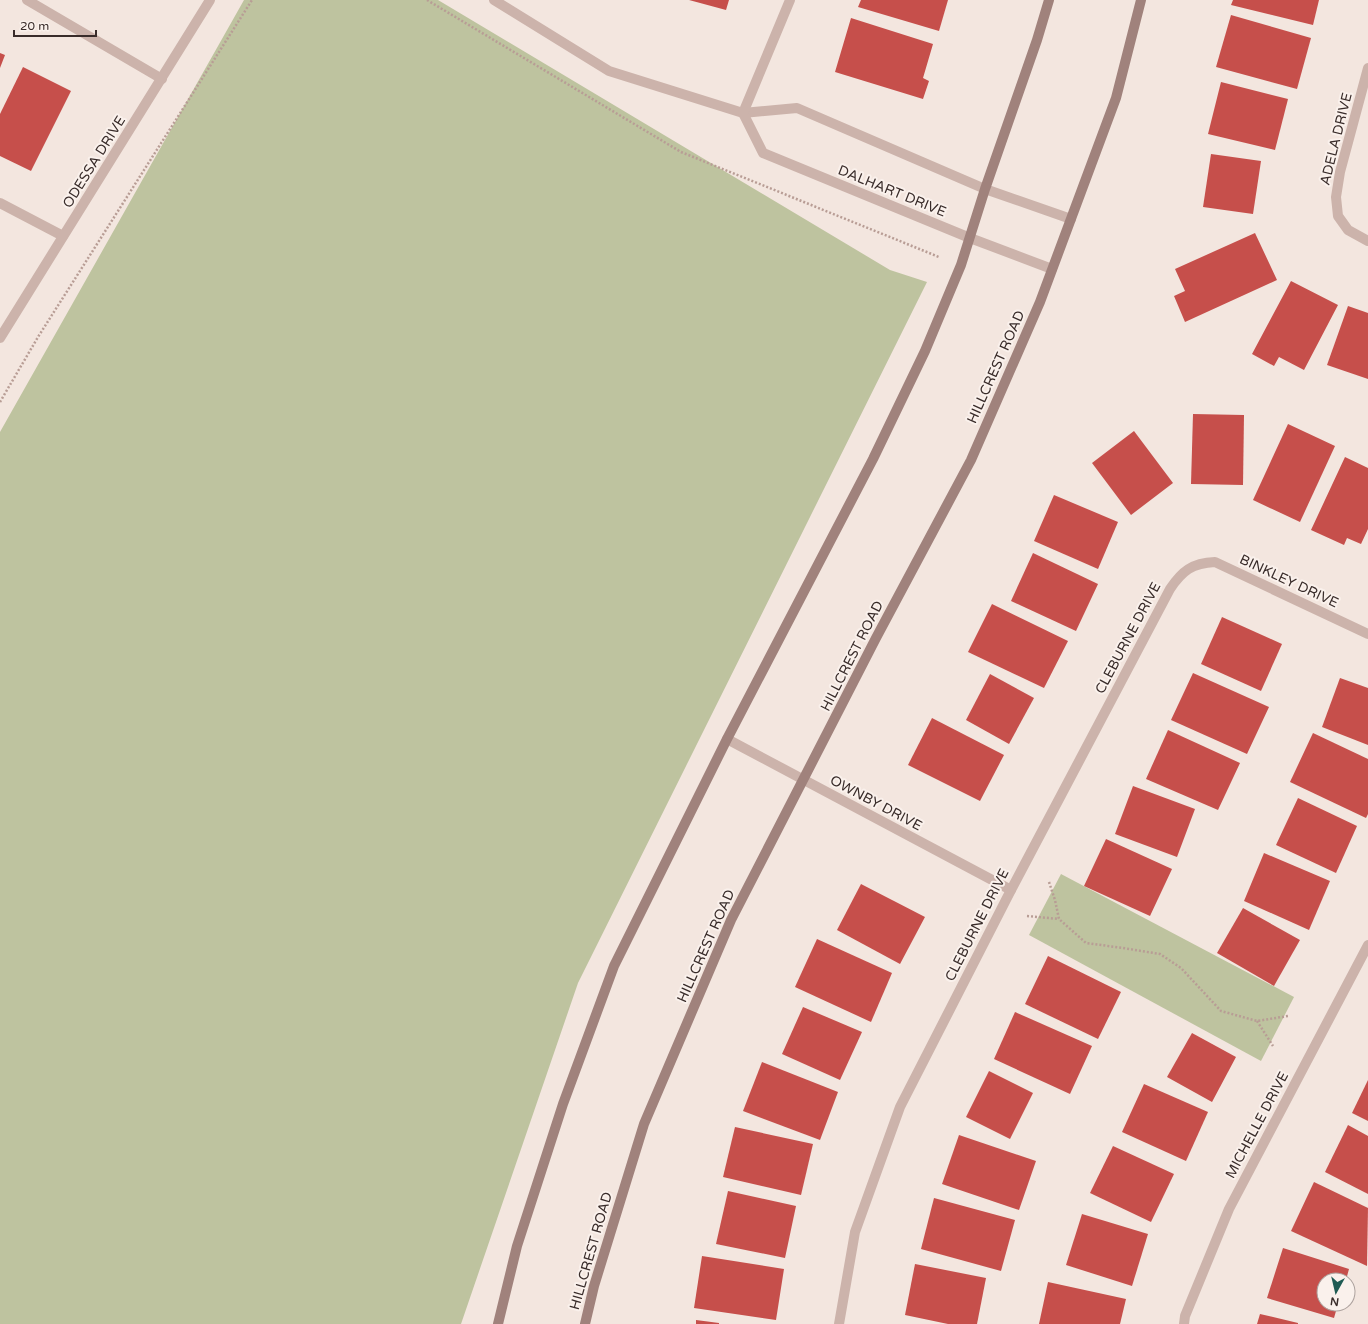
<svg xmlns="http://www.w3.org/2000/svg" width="1368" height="1324" font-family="'Varela Round',sans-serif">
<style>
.green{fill:#bec39f}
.building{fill:#c64f4b}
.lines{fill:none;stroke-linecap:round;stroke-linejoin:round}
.path{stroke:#b89d95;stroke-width:2.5;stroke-dasharray:2 2;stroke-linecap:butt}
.service{stroke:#ccb3ab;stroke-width:10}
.minor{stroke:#ccb3ab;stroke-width:10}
.secondary{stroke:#a0827c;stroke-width:10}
.labels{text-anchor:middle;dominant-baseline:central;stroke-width:4;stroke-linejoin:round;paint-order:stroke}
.street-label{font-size:14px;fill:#392c2a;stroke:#faf1ec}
</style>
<rect width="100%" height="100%" fill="#f3e6df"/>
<!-- green -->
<g class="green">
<polygon points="244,0 438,0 890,270 927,282 578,983 461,1324 0,1324 0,432"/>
<polygon points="1061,874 1294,997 1261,1061 1029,935"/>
</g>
<!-- building -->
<g class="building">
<polygon points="689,0 729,0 726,10"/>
<polygon points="861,0 948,0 939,31 858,7"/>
<polygon points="1233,0 1319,0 1313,25 1231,5"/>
<polygon points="1231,15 1311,38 1297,89 1216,67"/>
<polygon points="851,18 933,44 923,78 929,81 923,99 835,72"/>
<polygon points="0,53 5,55 0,68"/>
<polygon points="23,67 71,91 31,171 0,156 0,114"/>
<polygon points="1221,82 1288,99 1275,150 1208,134"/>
<polygon points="1211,154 1261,161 1253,214 1203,207"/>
<polygon points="1255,233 1277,280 1185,322 1174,296 1185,291 1175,269"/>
<polygon points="1291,281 1338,305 1304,370 1279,357 1274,366 1252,354"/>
<polygon points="1348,306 1368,313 1368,379 1327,365"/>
<polygon points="1193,414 1244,415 1243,485 1191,484"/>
<polygon points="1288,424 1335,446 1300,522 1253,500"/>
<polygon points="1134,431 1173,483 1131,515 1092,463"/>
<polygon points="1345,457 1368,468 1368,529 1361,544 1347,538 1344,545 1311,530"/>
<polygon points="1054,495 1118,522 1098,569 1034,541"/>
<polygon points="1033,553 1098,584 1076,631 1011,601"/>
<polygon points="992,604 1068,641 1044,688 968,652"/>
<polygon points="1222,617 1282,644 1261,691 1201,664"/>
<polygon points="1193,673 1269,707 1247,754 1171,720"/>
<polygon points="990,674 1034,698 1009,744 966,720"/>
<polygon points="1340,678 1368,688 1368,745 1322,727"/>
<polygon points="932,718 1004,755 980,801 908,765"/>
<polygon points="1168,730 1240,763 1218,810 1146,779"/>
<polygon points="1313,733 1368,759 1368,814 1366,818 1290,782"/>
<polygon points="1133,786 1195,809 1177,857 1115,834"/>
<polygon points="1298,798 1357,826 1336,873 1276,845"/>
<polygon points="1106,839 1172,869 1150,916 1084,886"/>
<polygon points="1264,853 1330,881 1309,930 1244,901"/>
<polygon points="861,884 925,917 900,964 837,930"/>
<polygon points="1243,908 1300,940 1274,986 1217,953"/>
<polygon points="817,939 892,973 871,1022 795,987"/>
<polygon points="1048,956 1121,992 1098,1039 1025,1004"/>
<polygon points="803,1007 862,1032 840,1080 782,1054"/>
<polygon points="1015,1012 1092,1046 1070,1094 994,1059"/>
<polygon points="1192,1033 1236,1057 1212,1102 1167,1077"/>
<polygon points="762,1062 838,1092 820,1140 743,1111"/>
<polygon points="989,1071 1033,1093 1010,1139 966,1117"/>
<polygon points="1368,1080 1368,1121 1352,1113"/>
<polygon points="1144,1084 1208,1112 1186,1161 1122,1132"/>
<polygon points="1348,1125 1368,1136 1368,1194 1325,1172"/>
<polygon points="735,1127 813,1144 801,1195 723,1177"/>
<polygon points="959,1135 1036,1161 1019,1210 942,1184"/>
<polygon points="1113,1146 1174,1174 1151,1222 1090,1193"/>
<polygon points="1314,1182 1368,1208 1367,1266 1291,1231"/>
<polygon points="728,1191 796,1206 785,1258 716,1244"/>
<polygon points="934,1198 1015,1220 1001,1271 921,1249"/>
<polygon points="1082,1214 1148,1234 1132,1286 1066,1265"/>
<polygon points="1283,1248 1349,1269 1346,1280 1324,1280 1324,1304 1338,1304 1334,1318 1267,1298"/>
<polygon points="702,1256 784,1269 776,1320 694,1308"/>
<polygon points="915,1264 986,1278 977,1324 948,1324 905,1315"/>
<polygon points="1048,1282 1126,1299 1120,1324 1039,1324"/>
<polygon points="1260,1314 1298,1323 1298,1324 1257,1324"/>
<polygon points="696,1320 719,1323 719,1324 696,1324"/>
</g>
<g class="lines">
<!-- path -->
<g class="path">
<polyline points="427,0 681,152 939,257"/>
<polyline points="0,402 38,337 252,0"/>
<polyline points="1049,882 1055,900 1059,919 1086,943 1123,948 1160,954 1181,968 1221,1011 1257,1021 1288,1016"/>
<polyline points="1027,916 1059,919"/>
<polyline points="1257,1021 1273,1046"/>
</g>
<!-- service -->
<polyline class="service" points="0,203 63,236"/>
<!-- minor -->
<g class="minor">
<polyline points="27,0 162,79"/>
<polyline points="494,0 609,71 743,113 797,108 985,189 1071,219"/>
<polyline points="1368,68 1340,172 1336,197 1338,216 1348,230 1368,241"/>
<polyline points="743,113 763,153 970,238 1052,269"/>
<polyline points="743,113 790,0"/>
<polyline points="0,338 210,0"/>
<polyline points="727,739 1011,890"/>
<path d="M839,1324L855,1232L900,1107L1011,890L1170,589C1182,571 1192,563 1215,562L1368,634"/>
<polyline points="1184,1324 1185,1316 1229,1209 1368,945"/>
</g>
<!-- secondary -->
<g class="secondary">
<polyline points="498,1324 517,1246 563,1104 614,966 727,739 873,459 925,351 961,265 985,189 1037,40 1049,0"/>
<polyline points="585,1324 594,1286 644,1124 731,920 876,638 971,460 1040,302 1116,98 1141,0"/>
</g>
</g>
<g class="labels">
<!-- street labels -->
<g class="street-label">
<text transform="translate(1336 139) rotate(-76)">ADELA DRIVE</text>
<text transform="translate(94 162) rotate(-58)">ODESSA DRIVE</text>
<text transform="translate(892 191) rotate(22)">DALHART DRIVE</text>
<text transform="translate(996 367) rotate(-66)">HILLCREST ROAD</text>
<text transform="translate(1289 581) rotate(25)">BINKLEY DRIVE</text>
<text transform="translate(1128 638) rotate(-62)">CLEBURNE DRIVE</text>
<text transform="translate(852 656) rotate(-63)">HILLCREST ROAD</text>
<text transform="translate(876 803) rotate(28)">OWNBY DRIVE</text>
<text transform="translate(977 925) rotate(-63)">CLEBURNE DRIVE</text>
<text transform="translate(706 946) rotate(-66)">HILLCREST ROAD</text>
<text transform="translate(1257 1125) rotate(-62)">MICHELLE DRIVE</text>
<text transform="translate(591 1251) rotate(-74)">HILLCREST ROAD</text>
</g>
</g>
<!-- north arrow -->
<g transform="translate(1336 1292) rotate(188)"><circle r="19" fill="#faf1ec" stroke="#ada29e"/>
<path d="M0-3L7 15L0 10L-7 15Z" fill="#1f5b53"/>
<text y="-6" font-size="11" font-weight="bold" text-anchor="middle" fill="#392c2a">N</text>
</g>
<!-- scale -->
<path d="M14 30v6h82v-6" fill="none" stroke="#392c2a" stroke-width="2"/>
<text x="20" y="30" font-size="12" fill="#392c2a" stroke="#faf1ec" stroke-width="3" paint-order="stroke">20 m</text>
</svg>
